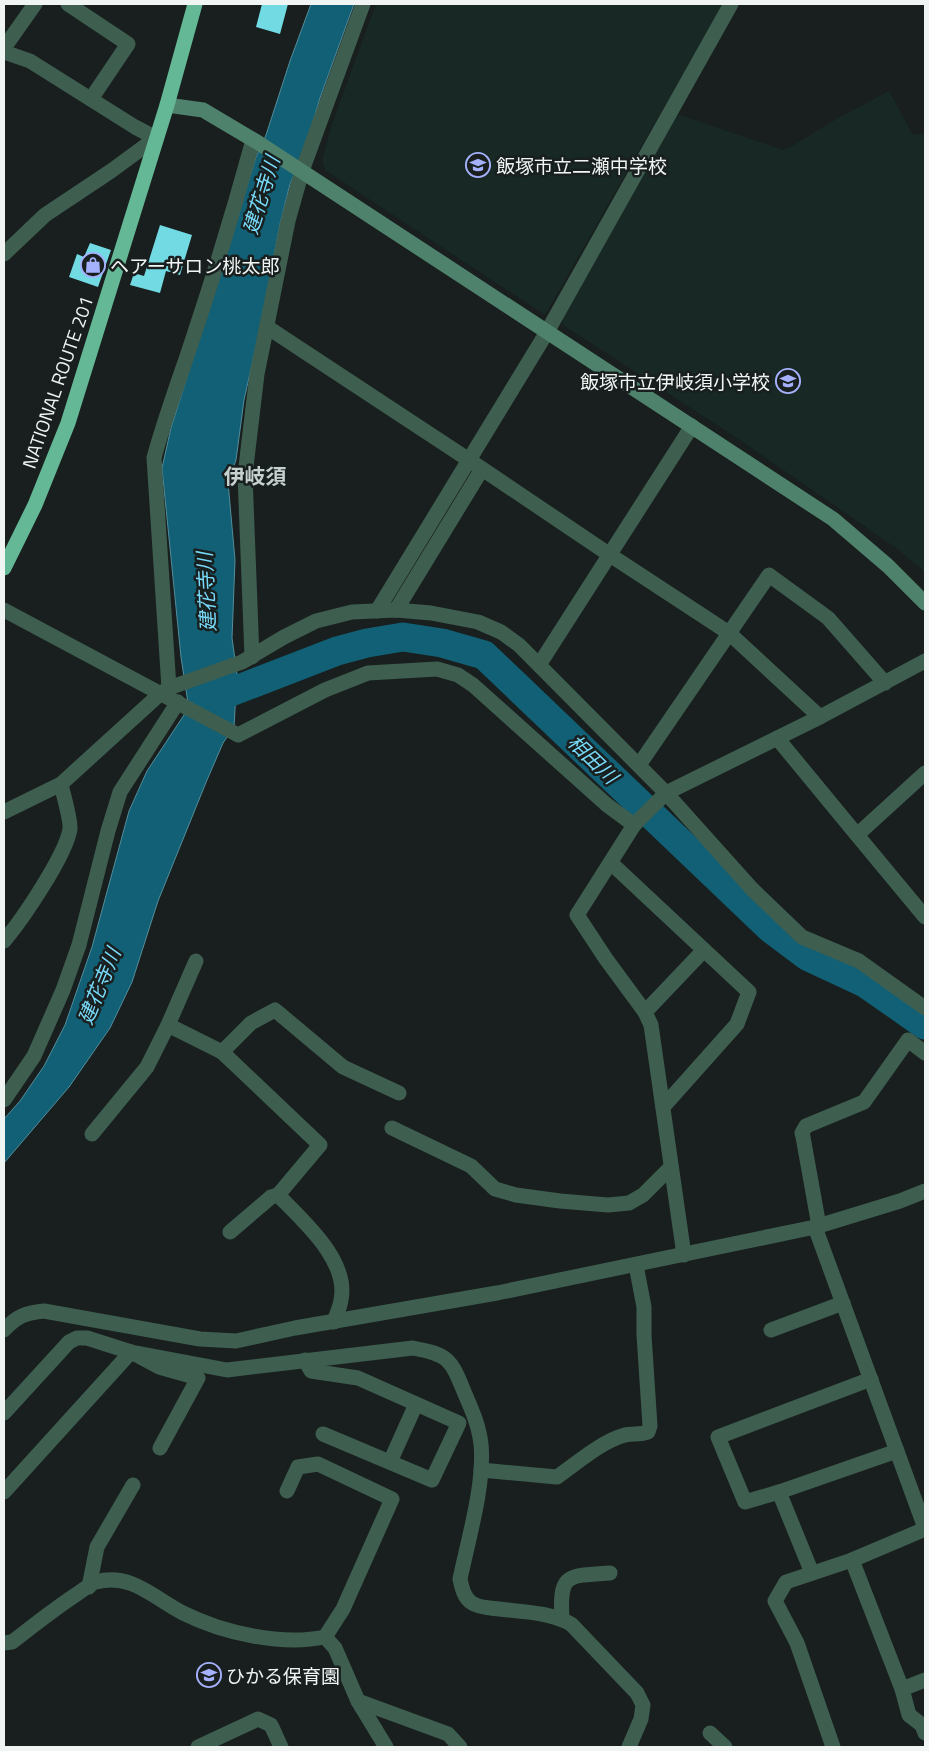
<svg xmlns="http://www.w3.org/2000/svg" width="929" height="1751" font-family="'Titillium Web','Noto Sans JP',sans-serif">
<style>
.built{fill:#182825}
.water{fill:#116075;stroke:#548d9b}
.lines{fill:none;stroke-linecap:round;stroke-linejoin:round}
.river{stroke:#116075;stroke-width:29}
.building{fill:#72dae3}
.street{stroke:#3e5e50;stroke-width:15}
.secondary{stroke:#4e826c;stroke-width:15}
.highway{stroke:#64b896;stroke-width:15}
.labels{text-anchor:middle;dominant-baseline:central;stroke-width:5;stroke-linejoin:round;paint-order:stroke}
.poi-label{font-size:19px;fill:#f0f5f4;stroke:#181f1e;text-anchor:start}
.street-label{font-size:19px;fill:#f0f5f4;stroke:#181f1e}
.water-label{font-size:20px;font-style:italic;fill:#78daf9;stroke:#181f1e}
.quarter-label{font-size:21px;font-weight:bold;fill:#c6d0ce;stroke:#181f1e}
</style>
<rect width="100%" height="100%" fill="#181f1e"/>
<!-- built -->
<g class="built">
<polygon points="376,4 723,4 545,315 325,170 322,160 333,121"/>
<polygon points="889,91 913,135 925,133 925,572 896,548 737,438 563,325 563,315 674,113 783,150 792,146 838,118"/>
</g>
<!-- water -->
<polygon class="water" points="311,4 354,4 320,98 304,152 290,184 280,224 261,324 244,400 236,460 228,482 235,560 232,638 237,674 234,727 223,743 207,780 158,901 132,982 110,1028 69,1087 4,1163 4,1119 20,1101 44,1066 65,1025 92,947 129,811 147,771 184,715 188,703 181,657 162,468 171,428 256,157 266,135 290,61"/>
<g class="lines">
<!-- river -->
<polyline class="river" points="218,697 337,651 367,643 403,637 442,643 484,655 770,928 807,956 865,983 925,1025"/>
</g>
<!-- building -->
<g class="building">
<polygon points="262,4 288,4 280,34 256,27"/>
<polygon points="160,225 192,235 180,275 166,271 160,293 130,285 134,273 144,276"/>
<polygon points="90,243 111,250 98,287 69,277 77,254 84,257"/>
</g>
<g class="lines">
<!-- street -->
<g class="street">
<polyline points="68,4 128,44 91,99"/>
<polyline points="731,4 547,332 469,460 610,555 729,633 820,717"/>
<polyline points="4,48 35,4"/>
<polyline points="4,52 30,61 135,127 156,138 111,171 45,215 4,254"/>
<polyline points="267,327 469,460 377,611"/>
<polyline points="4,610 238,735 325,690 368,673 437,669 458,675 473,685 607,805 634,825"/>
<polyline points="396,610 482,469"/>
<polyline points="252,657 245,475 257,374 288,221 302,171 363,4"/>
<polyline points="539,665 692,426"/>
<path d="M169,688L154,458C165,417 180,378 193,338C215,272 235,206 253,140"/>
<polyline points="777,738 857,835"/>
<polyline points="639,765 769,575 828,618 885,683"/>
<polyline points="925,773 857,835 925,917"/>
<polyline points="4,812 61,784 161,693 169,688 242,662 284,637 316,621 352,612 396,610 431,613 478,622 501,632 519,645 666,793 752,889 802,937 859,961 925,1008"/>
<polyline points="611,863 749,992 737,1024 663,1107"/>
<path d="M4,941C22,920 66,855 70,829C71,820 63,794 61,784"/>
<polyline points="645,1012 704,950"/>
<polyline points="168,1025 196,961"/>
<polyline points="222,1052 251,1023 275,1010 343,1067 399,1093"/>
<polyline points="4,1100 34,1056 63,990 79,945 108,831 120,792 178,702"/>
<polyline points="392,1128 471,1166 495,1189 516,1195 560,1201 608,1205 629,1203 643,1195 671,1167"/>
<path d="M92,1134L147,1067L168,1025L222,1052L320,1145L278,1195C303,1221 349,1260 341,1300C340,1308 336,1315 334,1322"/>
<polyline points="819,1226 803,1137 802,1133 806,1126 864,1102 908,1040 925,1053"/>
<polyline points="815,1227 925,1528"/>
<polyline points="230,1232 271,1197 278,1195"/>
<polyline points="684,1255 651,1025 645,1012 606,959 577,915 634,825 666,793 820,717 925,661"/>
<path d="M4,1330C17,1316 25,1313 44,1311L200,1339L236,1341L295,1328L497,1293L815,1227L900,1201L925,1191"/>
<polyline points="771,1330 843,1303"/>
<polyline points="305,1360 311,1371 358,1378 459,1423 432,1480 323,1434"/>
<path d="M4,1413L69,1342L77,1338H87L131,1352L227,1370L413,1348C450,1355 451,1360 465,1394C472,1410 479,1426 481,1444C485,1484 468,1540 460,1579C462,1588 464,1598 472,1603C479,1608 491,1608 499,1609C523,1612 549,1612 571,1624L637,1693L643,1705L641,1719L629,1747"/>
<polyline points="390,1462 416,1404"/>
<path d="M481,1470L557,1477C577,1463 602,1441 625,1435C632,1433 640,1435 648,1432L650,1426L644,1335V1307L636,1265"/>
<polyline points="287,1491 298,1467 318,1464 392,1499 343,1609 325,1637"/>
<polyline points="4,1492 131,1352 159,1367 198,1378 160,1448"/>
<polyline points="779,1492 897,1451"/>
<polyline points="852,1560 902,1689 909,1715 922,1725 925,1733"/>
<polyline points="812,1573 779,1492 745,1502 718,1437 871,1379"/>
<polyline points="89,1587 97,1547 133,1485"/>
<path d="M562,1619C559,1572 568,1576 610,1573"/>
<path d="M4,1643L12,1642C33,1626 54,1609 77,1594C83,1590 90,1584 96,1582C131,1572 155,1599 183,1613C223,1633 281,1646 325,1637L335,1648L358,1701L386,1747"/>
<polyline points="902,1689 925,1680"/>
<polyline points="358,1701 448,1734 460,1747"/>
<polyline points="710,1733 725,1747"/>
<polyline points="198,1747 258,1719 271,1725 281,1747"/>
<polyline points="833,1747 797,1643 775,1601 786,1582 852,1560 925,1529"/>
</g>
<!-- secondary -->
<polyline class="secondary" points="167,105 203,110 257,142 833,519 888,566 925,603"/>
<!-- highway -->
<polyline class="highway" points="4,568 35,505 68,423 167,105 195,4"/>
</g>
<!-- icons -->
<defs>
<symbol id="school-ring" viewBox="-11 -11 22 22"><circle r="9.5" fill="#181f1e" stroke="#a5b1fc" stroke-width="1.5"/><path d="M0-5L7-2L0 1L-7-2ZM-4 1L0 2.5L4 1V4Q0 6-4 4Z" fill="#a5b1fc"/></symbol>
<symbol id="shop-ring" viewBox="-11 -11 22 22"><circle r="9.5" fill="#181f1e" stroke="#a5b1fc" stroke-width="1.5"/><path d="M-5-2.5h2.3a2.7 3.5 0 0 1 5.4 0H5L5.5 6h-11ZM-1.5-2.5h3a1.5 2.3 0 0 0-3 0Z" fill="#a5b1fc"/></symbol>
</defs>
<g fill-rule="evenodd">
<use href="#school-ring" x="464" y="151" width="28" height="28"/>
<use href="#shop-ring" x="79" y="251" width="28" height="28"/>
<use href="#school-ring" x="774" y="367" width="28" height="28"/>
<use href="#school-ring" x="195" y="1661" width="28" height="28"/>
</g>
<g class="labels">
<!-- poi labels -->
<g class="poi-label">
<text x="496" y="165">飯塚市立二瀬中学校</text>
<text x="110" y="265">ヘアーサロン桃太郎</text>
<text x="770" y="381" text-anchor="end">飯塚市立伊岐須小学校</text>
<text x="226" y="1675">ひかる保育園</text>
</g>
<!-- street labels -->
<g class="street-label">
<text transform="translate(57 382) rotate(-71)">NATIONAL ROUTE 201</text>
</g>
<!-- water labels -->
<g class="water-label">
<text transform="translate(261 195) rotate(-73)">建花寺川</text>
<text transform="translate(206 592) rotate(-93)">建花寺川</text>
<text transform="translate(593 759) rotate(44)">相田川</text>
<text transform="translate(99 986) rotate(-68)">建花寺川</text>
</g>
<!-- quarter labels -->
<g class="quarter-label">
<text x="255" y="476">伊岐須</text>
</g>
</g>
<!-- border -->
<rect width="929" height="1751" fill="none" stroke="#f0f5f4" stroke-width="10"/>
</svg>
